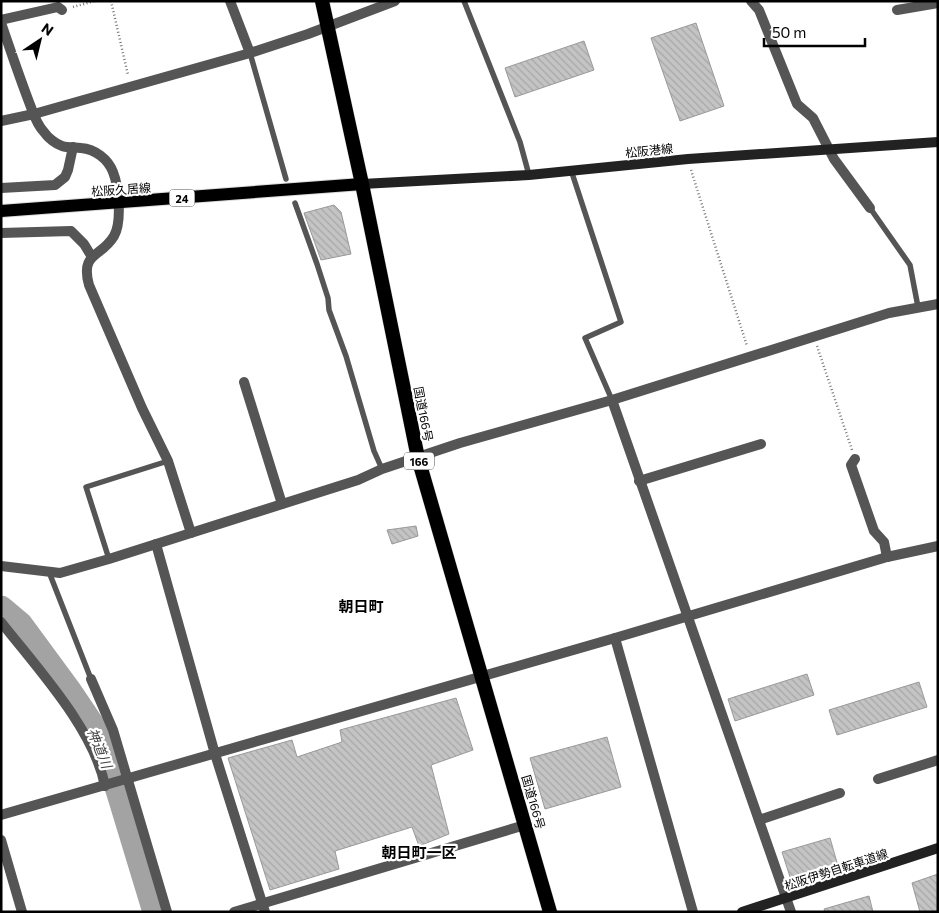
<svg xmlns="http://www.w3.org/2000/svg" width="939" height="913" font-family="Commissioner,'Noto Sans JP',sans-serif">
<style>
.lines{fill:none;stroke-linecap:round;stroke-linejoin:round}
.river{stroke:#a3a3a3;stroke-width:25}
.building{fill:url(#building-back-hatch);stroke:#999}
.primary-casing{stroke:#dbdbdb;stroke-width:14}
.trunk-casing{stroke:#dbdbdb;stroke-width:15}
.path{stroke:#777;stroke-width:2.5;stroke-dasharray:1 2.5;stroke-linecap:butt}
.service{stroke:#555;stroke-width:5.5}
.minor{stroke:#555;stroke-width:10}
.tertiary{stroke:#555;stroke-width:10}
.secondary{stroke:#222;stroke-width:10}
.primary{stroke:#000;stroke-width:12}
.trunk{stroke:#000;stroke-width:14}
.labels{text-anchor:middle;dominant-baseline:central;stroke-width:4.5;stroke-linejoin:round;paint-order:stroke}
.shield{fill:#fff;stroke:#4c4c4c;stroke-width:1}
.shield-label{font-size:11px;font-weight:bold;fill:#000}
.street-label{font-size:12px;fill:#000;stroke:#fff}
.water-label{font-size:14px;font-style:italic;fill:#444;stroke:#fff}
.quarter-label{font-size:15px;font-weight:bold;fill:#000;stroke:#fff}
</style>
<defs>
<pattern id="building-back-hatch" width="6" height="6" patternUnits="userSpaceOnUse" patternTransform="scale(1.25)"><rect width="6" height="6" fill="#c4c4c4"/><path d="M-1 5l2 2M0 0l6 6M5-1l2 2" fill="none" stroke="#a7a7a7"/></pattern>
</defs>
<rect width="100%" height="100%" fill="#fff"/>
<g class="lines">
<!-- river -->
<polyline class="river" points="1,608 20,624 70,692 97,732 118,790 155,912"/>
</g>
<!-- building -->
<g class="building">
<polygon points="696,23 724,106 680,121 651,38"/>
<polygon points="584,41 594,70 515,97 505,68"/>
<polygon points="334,205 341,212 351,254 321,260 304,213"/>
<polygon points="416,526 418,536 392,544 387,530"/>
<polygon points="807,674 814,695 735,721 728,699"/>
<polygon points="919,682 927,707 837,735 829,710"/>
<polygon points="456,698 473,750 431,765 449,834 419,846 412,827 335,851 339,869 270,890 228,758 292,740 297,757 342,742 340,730"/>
<polygon points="607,737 621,787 545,809 530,758"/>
<polygon points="830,838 838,866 791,880 782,852"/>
<polygon points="938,874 938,912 920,912 912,883"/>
<polygon points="869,896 873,912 825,912 824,909"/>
</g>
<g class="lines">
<defs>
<polyline id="primary" points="1,211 362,184"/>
<polyline id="trunk" points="322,1 362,184 418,458 550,912"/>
</defs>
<!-- primary casing -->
<use href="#primary" class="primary-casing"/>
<!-- trunk casing -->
<use href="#trunk" class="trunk-casing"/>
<!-- path -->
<g class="path">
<polyline points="111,1 128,75"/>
<polyline points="73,7 95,1"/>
<polyline points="691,170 747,346"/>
<polyline points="817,346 852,450"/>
</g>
<!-- service -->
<g class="service">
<polyline points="464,1 520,142 529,175"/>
<polyline points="250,53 286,179"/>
<polyline points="571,170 621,322 585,338 612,400"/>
<polyline points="295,203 317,264 328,298 329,310 346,356 374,451 382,469"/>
<polyline points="870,208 910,265 918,307"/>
<polyline points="109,559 86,487 168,461"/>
<polyline points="49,572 91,679"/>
</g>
<!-- minor -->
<g class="minor">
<polyline points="230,1 250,53"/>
<polyline points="751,1 759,10 797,104 813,118 834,159 870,208"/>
<polyline points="897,10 938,3"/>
<polyline points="1,20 58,7 62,10"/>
<path d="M1,23C10,49 19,76 29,102C33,112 36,124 44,132C48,138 56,144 62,146C68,148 75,147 81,148C95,149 108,159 113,172C119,187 122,222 114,236C101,258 80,252 89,285L142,408L168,461L191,533"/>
<polyline points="1,121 34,114 250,53 308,34 395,1"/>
<polyline points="1,188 55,185 65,177 68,170 73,147"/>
<polyline points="1,233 71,231 84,244 92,257"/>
<polyline points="244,382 282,504"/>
<polyline points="612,400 791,912"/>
<polyline points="855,459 851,465 874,531 884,542 887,557"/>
<polyline points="639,481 761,444"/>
<polyline points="1,566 60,573 109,559 358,480 382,469 460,443 612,400 889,313 938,304"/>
<path d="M1,622C37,668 94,729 105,786"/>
<polyline points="615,638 693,912"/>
<polyline points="91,679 113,730 167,912"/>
<polyline points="878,779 938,760"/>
<polyline points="1,815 615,638 887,557 938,546"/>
<polyline points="759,820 840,793"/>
<polyline points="1,840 22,912"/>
<polyline points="234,912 525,825"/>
</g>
<!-- tertiary -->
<polyline class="tertiary" points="156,544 215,754 265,912"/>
<!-- secondary -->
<g class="secondary">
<polyline points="362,184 529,175 688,159 938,142"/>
<polyline points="742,912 938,848"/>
</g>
<!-- primary -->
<use href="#primary" class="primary"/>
<!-- trunk -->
<use href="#trunk" class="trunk"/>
</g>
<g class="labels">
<!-- shield labels -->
<g class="shield">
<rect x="169.5" y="189.5" width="25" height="17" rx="4"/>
<rect x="404" y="452.5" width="30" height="17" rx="4"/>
</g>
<g class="shield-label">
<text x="182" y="198">24</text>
<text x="419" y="461">166</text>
</g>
<!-- street labels -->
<g class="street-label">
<text transform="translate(649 150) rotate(-6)">松阪港線</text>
<text transform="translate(121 189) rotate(-4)">松阪久居線</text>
<text transform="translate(424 414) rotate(79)">国道166号</text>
<text transform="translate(534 802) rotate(74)">国道166号</text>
<text transform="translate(836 869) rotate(-18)">松阪伊勢自転車道線</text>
</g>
<!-- water labels -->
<g class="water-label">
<text transform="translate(100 748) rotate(68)">神道川</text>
</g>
<!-- quarter labels -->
<g class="quarter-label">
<text x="361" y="606">朝日町</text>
<text x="419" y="852">朝日町一区</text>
</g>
</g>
<!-- border -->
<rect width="939" height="913" fill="none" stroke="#000000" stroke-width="5"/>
<!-- north arrow -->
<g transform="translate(40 40) rotate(35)" stroke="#ffffff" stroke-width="4" paint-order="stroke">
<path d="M0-4L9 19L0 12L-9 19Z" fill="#000000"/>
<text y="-8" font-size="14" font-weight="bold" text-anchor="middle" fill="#000000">N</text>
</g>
<!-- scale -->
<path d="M764 38v8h101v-8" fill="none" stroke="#000000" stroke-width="2.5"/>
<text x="772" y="38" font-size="15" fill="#000000" stroke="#ffffff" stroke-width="4" paint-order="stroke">50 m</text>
</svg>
